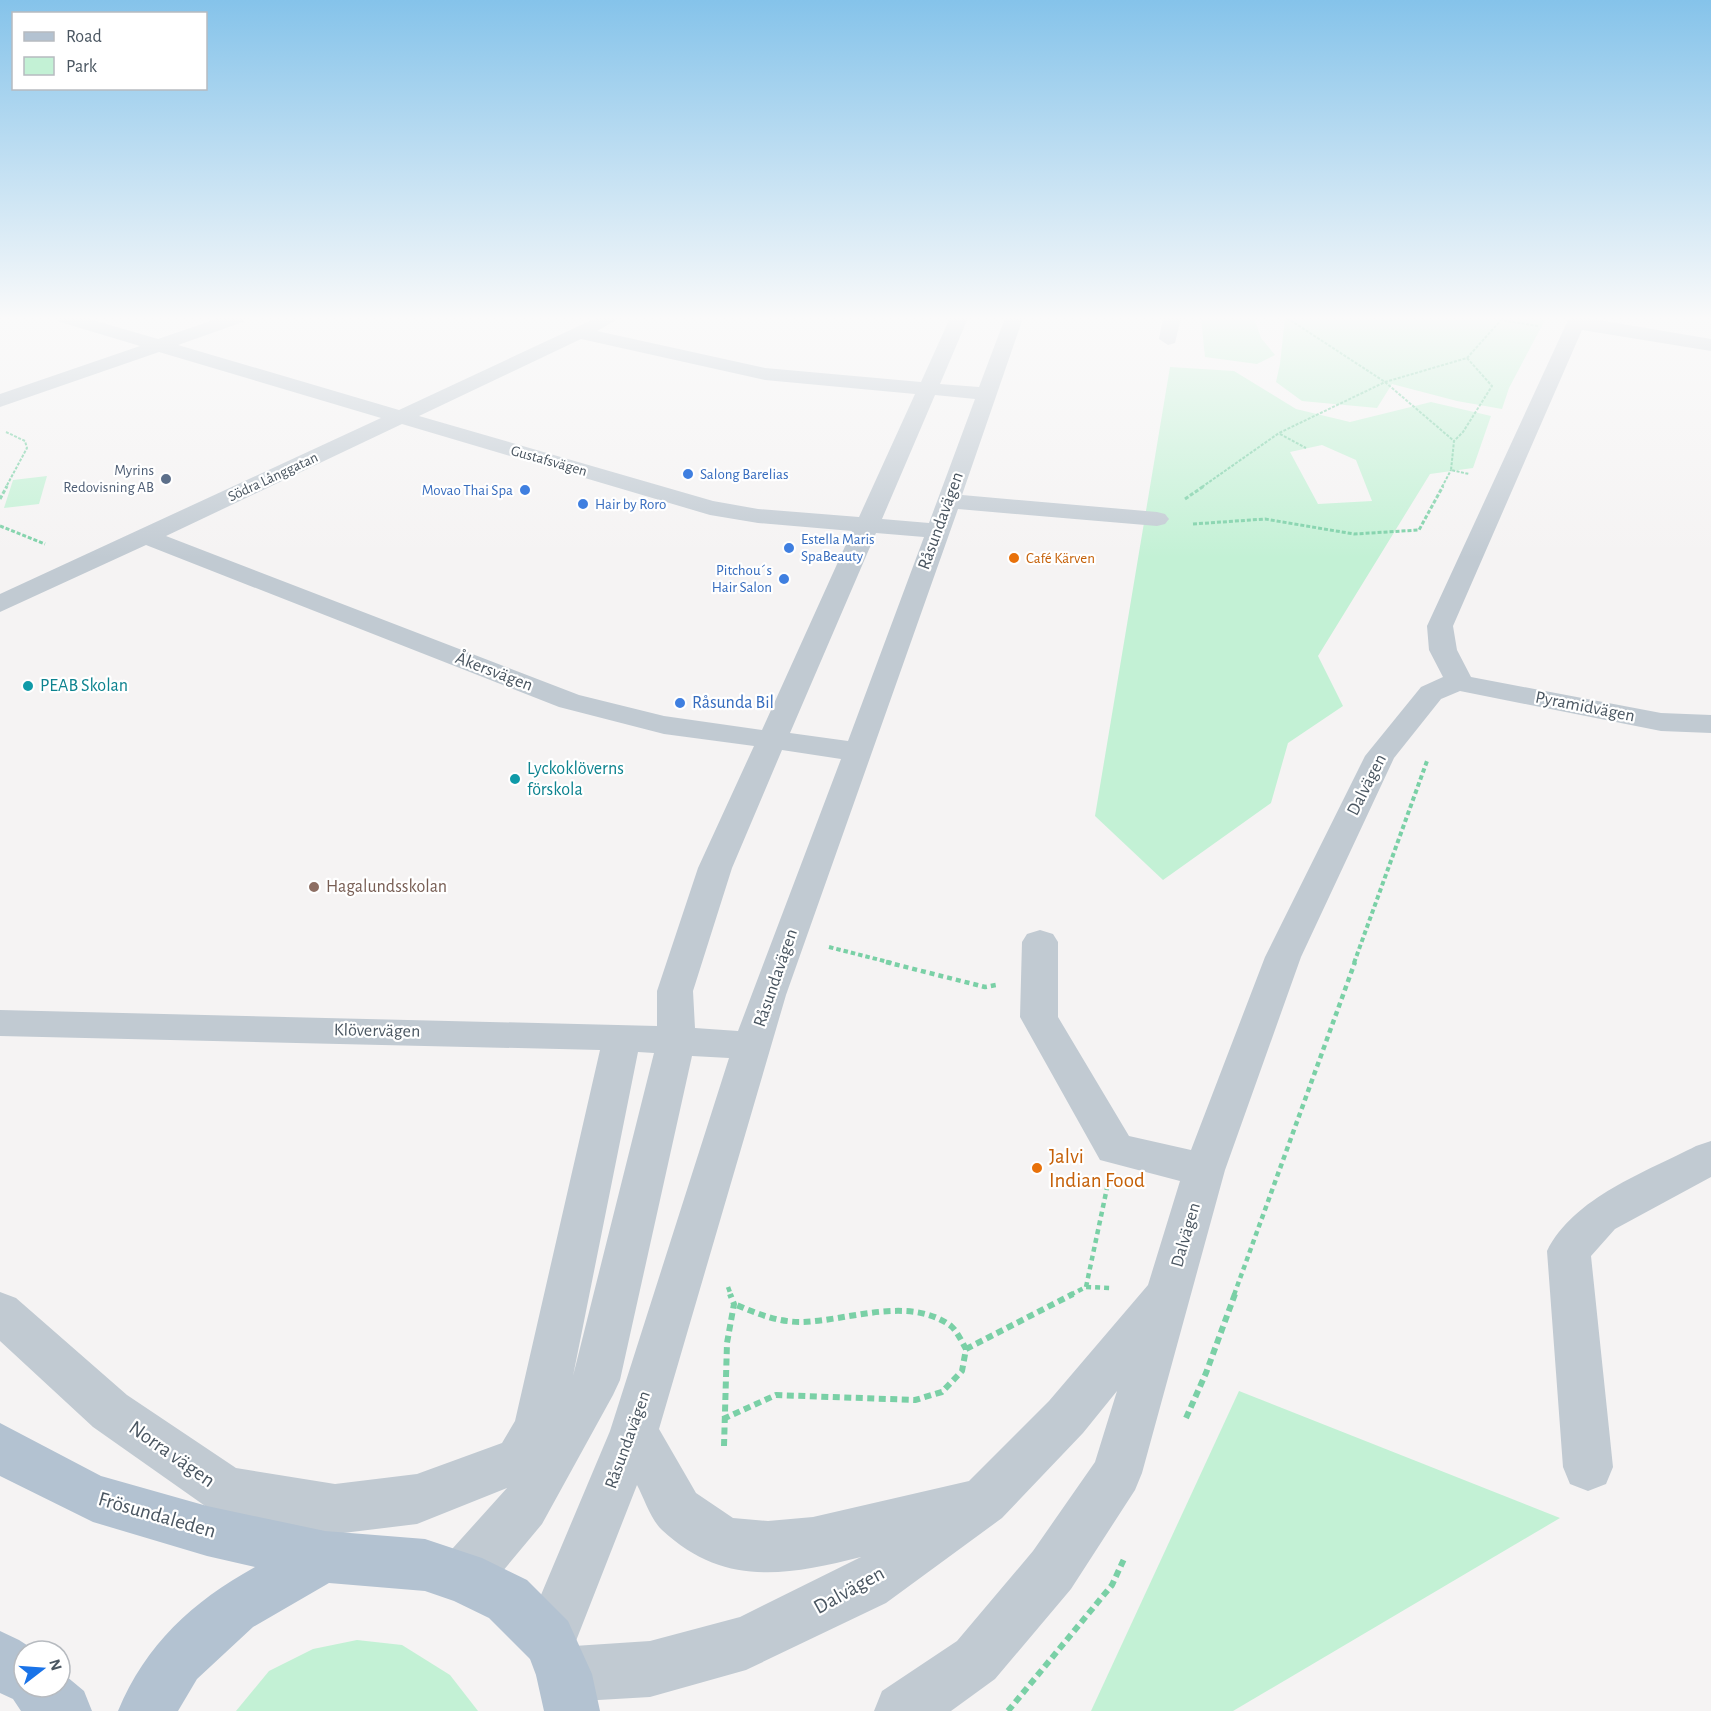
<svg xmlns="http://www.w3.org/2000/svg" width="1711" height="1711" font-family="'Alegreya Sans',sans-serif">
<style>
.green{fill:#c3f1d5;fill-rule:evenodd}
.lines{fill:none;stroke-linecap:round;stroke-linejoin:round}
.path-far4{stroke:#7ad0a6;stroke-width:2;stroke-dasharray:3 1.5;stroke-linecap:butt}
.path-far3{stroke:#7ad0a6;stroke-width:3;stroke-dasharray:4 2;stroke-linecap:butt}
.path-far2{stroke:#7ad0a6;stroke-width:4;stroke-dasharray:4.5 3;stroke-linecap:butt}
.path-far1{stroke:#7ad0a6;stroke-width:4.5;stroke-dasharray:5 4;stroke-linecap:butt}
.path{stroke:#7ad0a6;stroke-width:6;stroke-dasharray:7 4.5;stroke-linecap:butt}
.minor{fill:#c1cad2;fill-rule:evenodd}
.major{fill:#b3c2d1;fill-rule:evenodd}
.shop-dot{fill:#3f7fe0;stroke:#fff;stroke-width:2}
.service-dot{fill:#5c6f8a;stroke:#fff;stroke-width:2}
.food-dot{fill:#e8710a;stroke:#fff;stroke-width:2}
.culture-dot{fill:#0f9aa8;stroke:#fff;stroke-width:2}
.education-dot{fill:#8d6e63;stroke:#fff;stroke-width:2}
.labels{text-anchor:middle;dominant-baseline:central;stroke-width:4.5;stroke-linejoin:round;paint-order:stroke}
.far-street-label{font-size:15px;fill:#4a5661;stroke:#fff}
.far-service-label{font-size:15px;fill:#4e5e75;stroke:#fff;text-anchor:end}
.far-shop-label{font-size:15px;fill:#366cbe;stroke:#fff;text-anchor:start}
.far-food-label{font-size:15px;fill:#c56008;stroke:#fff;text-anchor:start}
.street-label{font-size:18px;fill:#4a5661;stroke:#fff}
.culture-label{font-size:18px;fill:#0d838f;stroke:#fff;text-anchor:start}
.shop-label{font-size:18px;fill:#366cbe;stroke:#fff;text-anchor:start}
.education-label{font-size:18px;fill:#785e54;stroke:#fff;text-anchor:start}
.near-food-label{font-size:21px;fill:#c56008;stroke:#fff;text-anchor:start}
.near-street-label{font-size:21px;fill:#4a5661;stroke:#fff}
</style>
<rect width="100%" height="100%" fill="#f5f3f3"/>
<!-- green -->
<g class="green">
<polygon points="1201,318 1254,318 1261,338 1275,355 1257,364 1205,357"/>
<polygon points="1285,318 1546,318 1509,388 1502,409 1457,401 1392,384 1377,408 1302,401 1276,382 1280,364"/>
<path d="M1170,367L1234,371L1296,409L1350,422L1431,402L1491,416L1473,468L1430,474L1318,656L1343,706L1288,743L1271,803L1163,880L1095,816ZM1322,445L1356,460L1372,501L1318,504L1290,452Z"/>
<polygon points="47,476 39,504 4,508 13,480"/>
<polygon points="1239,1391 1560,1518 1233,1711 1091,1711"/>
<polygon points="357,1640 402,1645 450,1675 478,1711 236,1711 269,1671 313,1649"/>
</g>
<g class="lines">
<!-- path-far4 -->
<g class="path-far4">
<polyline points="1287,318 1385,382 1454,441"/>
<polyline points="1467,358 1492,386 1463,432 1454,441 1451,470 1469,474"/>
<polyline points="6,432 25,441 27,448 6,487"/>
<polyline points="1280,434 1306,448"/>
<polyline points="1202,487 1279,433 1385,382 1467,358 1501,320 1538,326"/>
<polyline points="1442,487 1451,470"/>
</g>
<!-- path-far3 -->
<g class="path-far3">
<polyline points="0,499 7,486"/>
<polyline points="1185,499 1204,486"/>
<polyline points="1193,524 1265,519 1354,534 1419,530 1443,486"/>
<polyline points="0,526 45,544"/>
</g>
<!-- path-far2 -->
<g class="path-far2">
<polyline points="829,947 892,963"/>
<polyline points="1354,963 1427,761"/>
</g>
<!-- path-far1 -->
<g class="path-far1">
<polyline points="886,962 985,987 996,985"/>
<polyline points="728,1287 731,1295"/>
<polyline points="1086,1287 1107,1188"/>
<polyline points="1070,1295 1086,1287 1111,1288"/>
<polyline points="1234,1295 1355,962"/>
</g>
<!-- path -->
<g class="path">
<polyline points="966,1349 1073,1294"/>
<polyline points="1186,1418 1206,1373 1235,1294"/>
<path d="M723,1419L776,1395L915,1400L942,1392L962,1371L966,1349C962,1342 957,1331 951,1326C909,1295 848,1321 801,1322C776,1322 756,1313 734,1304"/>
<polyline points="724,1446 727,1343 734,1304 730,1294"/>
<polyline points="1008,1711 1112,1585 1124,1559"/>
</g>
<!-- minor -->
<g class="minor">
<path d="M57,318H86L158,339L219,318H246L243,322L178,345L399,410L596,318H620L597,331L765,368L921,382L950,318H968L940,384L979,387L1005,318H1023L962,495L1157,512L1165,514L1169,519L1165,524L1157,526L958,509L786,995L659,1429L696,1493L733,1518L768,1521L813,1517L969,1481L1049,1401L1148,1285L1180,1181L1100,1160L1020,1017L1022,942L1027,934L1040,930L1053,934L1058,942V1017L1129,1136L1191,1150L1265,957L1365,756L1421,687L1443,677L1429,650L1427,626L1569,318H1587L1711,339V351L1582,330L1453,626L1457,650L1471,677L1661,713L1711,715V733L1661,731L1460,691L1441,699L1394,758L1301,957L1225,1170L1142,1473L1135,1490L1071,1589L995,1679L951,1711H874L882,1691L957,1641L1033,1551L1095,1462L1117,1391L1083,1433L1002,1518L886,1603L746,1670L650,1697L564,1702L544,1694L536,1674L540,1664L530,1659L522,1640L610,1431L729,1058L692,1056L620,1380L613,1395L542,1524L482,1596L463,1603L444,1596L437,1577L444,1558L507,1488L417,1524L335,1534L226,1515L208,1508L93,1427L0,1341V1292L16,1298L127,1395L236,1468L335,1484L417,1474L502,1443L515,1421L600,1050L0,1036V1010L657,1026V991L698,868L754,746L664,734L559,707L146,545L0,612V594L381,418L159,352L0,407V394L140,346L60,322ZM581,339L765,380L915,394L859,517L758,509L713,501L419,416ZM935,395L975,399L929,523L882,519ZM402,424L710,515L758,523L852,531L762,730L664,716L579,695L166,536ZM876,533L924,537L848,741L790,733ZM782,750L841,759L738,1031L695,1028L693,991L732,868ZM638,1052L654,1053L573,1376ZM637,1485C644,1498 651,1520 662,1530C723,1587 786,1576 861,1557L740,1617L650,1641L574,1646Z"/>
<polygon points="1163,318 1181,318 1175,343 1168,345 1159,339"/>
<path d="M1711,1141V1177L1615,1229L1591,1256L1613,1467L1606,1484L1588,1491L1570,1484L1563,1467L1547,1251C1574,1197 1646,1172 1696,1146Z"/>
</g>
<!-- major -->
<g class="major">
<path d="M0,1423L101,1476L207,1506L325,1531L425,1539L482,1558L527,1580L568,1621L592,1674L600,1711H544L536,1675L530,1659L489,1618L454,1601L425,1591L329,1583L253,1627L197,1679L178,1711H118C146,1644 192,1602 255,1567L207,1556L93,1522L0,1476Z"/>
<polygon points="0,1631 19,1640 36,1651 24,1651 24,1687 60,1687 60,1671 84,1691 92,1711 21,1711 13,1699 0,1693"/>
</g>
</g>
<!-- sky -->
<linearGradient id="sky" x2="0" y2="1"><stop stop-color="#85c3ea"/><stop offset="0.57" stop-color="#fafafa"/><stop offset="1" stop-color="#fafafa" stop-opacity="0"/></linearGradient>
<rect width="1711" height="558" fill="url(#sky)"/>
<!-- markers -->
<g class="shop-dot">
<circle cx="688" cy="474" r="6"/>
<circle cx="525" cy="490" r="6"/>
<circle cx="583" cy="504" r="6"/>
<circle cx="789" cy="548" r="6"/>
<circle cx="784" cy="579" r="6"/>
<circle cx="680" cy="703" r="6"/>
</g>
<circle class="service-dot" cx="166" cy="479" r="6"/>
<g class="food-dot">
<circle cx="1014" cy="558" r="6"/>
<circle cx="1037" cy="1168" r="6"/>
</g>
<g class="culture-dot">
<circle cx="28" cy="686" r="6"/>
<circle cx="515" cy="779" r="6"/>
</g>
<circle class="education-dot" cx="314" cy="887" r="6"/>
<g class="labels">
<!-- far-street labels -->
<g class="far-street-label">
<text transform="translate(549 461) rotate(16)">Gustafsvägen</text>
<text transform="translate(273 477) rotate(-25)">Södra Långgatan</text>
</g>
<!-- far-service labels -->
<g class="far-service-label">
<text x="154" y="470">Myrins<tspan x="154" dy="17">Redovisning AB</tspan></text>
</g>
<!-- far-shop labels -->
<g class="far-shop-label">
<text x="700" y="474">Salong Barelias</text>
<text x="513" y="490" text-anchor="end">Movao Thai Spa</text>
<text x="595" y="504">Hair by Roro</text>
<text x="801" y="539">Estella Maris<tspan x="801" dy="17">SpaBeauty</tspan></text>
<text x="772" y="570" text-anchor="end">Pitchou´s<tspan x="772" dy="17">Hair Salon</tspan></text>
</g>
<!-- far-food labels -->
<g class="far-food-label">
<text x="1026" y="558">Café Kärven</text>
</g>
<!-- street labels -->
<g class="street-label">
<text transform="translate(941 521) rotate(-70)">Råsundavägen</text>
<text transform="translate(494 672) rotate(21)">Åkersvägen</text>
<text transform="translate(1585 707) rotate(11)">Pyramidvägen</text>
<text transform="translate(1367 785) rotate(-63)">Dalvägen</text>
<text transform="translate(776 978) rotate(-71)">Råsundavägen</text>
<text transform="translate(377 1031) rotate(1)">Klövervägen</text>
<text transform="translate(1186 1235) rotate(-74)">Dalvägen</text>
<text transform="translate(628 1440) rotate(-70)">Råsundavägen</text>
</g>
<!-- culture labels -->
<g class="culture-label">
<text x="40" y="686">PEAB Skolan</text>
<text x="527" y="769">Lyckoklöverns<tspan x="527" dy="21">förskola</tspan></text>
</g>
<!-- shop labels -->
<g class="shop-label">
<text x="692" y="703">Råsunda Bil</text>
</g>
<!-- education labels -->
<g class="education-label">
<text x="326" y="887">Hagalundsskolan</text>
</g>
<!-- near-food labels -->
<g class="near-food-label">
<text x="1049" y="1156">Jalvi<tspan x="1049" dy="24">Indian Food</tspan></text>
</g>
<!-- near-street labels -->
<g class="near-street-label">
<text transform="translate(172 1454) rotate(35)">Norra vägen</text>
<text transform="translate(157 1515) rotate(16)">Frösundaleden</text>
<text transform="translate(849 1590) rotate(-29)">Dalvägen</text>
</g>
</g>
<!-- legend -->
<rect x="12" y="12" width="195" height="78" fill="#ffffff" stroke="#b7bbc0" stroke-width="1.5"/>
<rect x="24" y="32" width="30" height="9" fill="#b3c2d1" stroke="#b7bbc0" stroke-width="1.5"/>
<text x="66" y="42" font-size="18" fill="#4a5661">Road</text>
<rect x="24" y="57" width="30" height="18" fill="#c3f1d5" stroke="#b7bbc0" stroke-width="1.5"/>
<text x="66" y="72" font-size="18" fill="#4a5661">Park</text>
<!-- north arrow -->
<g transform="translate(42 1669) rotate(73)"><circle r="28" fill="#ffffff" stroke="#b7bbc0" stroke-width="1.5"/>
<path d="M0-4.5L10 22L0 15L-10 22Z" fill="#1a73e8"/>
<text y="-9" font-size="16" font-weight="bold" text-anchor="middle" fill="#4a5661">N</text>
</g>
</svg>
